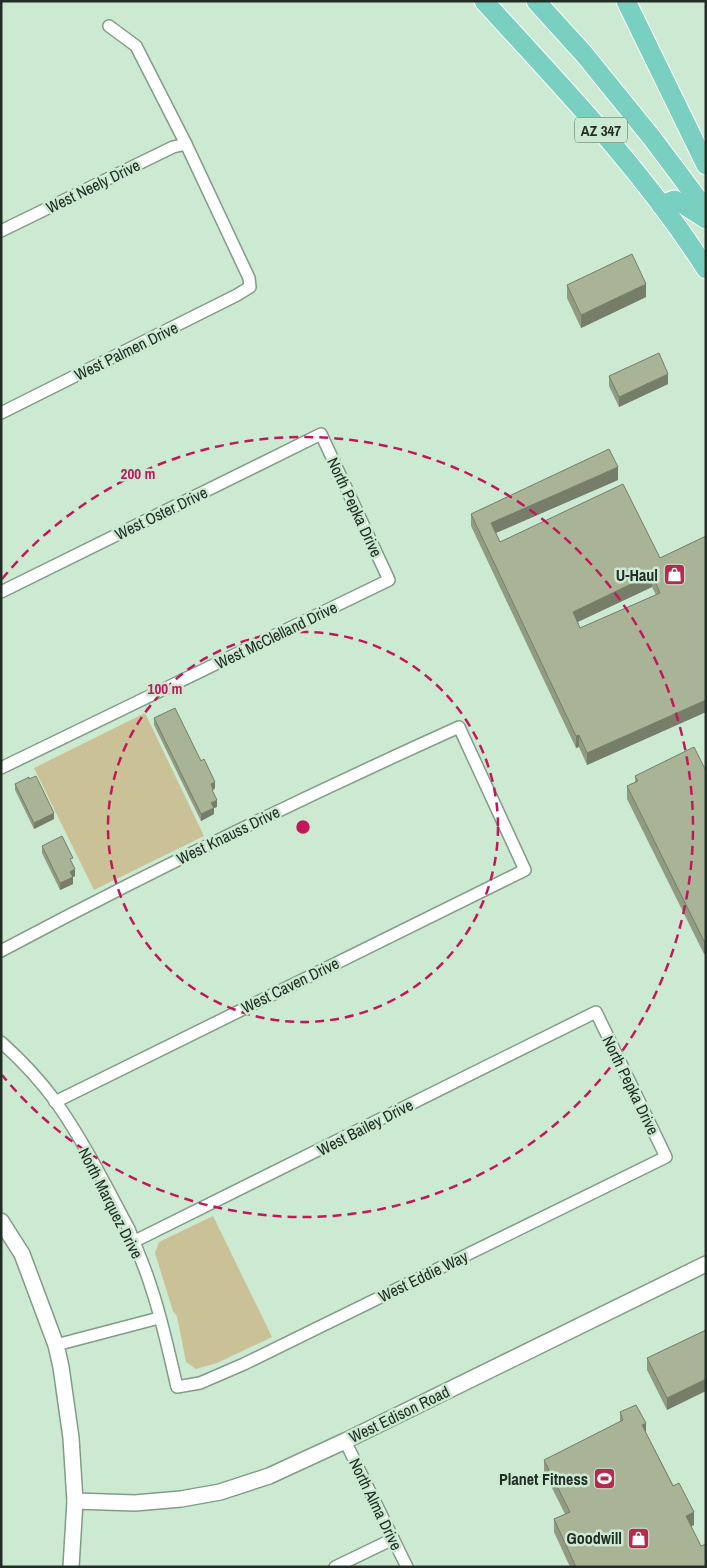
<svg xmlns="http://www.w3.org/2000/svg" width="707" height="1568" font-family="'Archivo Narrow',sans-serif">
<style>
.green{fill:#cbc197}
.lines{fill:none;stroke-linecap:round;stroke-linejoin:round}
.minor-casing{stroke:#829c88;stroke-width:14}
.tertiary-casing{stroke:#829c88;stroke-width:18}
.trunk-casing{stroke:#fff;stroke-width:21}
.minor{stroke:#fff;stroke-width:11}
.tertiary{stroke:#fff;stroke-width:15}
.trunk{stroke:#7ad0c0;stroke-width:19}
.wall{fill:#919b82;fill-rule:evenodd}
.shaded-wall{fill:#767e6a}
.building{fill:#a9b497;stroke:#767e6a;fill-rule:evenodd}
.ring{fill:none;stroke:#c2185b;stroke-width:2.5;stroke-dasharray:9 6}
.labels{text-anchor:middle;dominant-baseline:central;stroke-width:5;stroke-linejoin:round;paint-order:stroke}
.shield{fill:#cce9d2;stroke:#556559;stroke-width:1}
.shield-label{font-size:15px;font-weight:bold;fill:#222d25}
.street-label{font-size:16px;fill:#222d25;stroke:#cce9d2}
.poi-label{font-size:16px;font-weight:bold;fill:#222d25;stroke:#cce9d2;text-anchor:end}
.centre{fill:#c2185b;stroke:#cce9d2;stroke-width:2.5}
.ring-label{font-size:15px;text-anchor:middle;font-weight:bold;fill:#c2185b;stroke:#cce9d2;stroke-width:5;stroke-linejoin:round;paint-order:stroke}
</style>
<rect width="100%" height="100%" fill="#cce9d2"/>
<!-- green -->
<g class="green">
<polygon points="145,713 204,836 94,890 34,768"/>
<polygon points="213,1216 272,1337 217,1363 196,1369 186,1362 177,1316 173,1311 155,1253 159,1242"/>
</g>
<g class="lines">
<defs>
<g id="minor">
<polyline points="1,231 173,147 186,144"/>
<polyline points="1,413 237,295 250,287 249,278 186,144 136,46 109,26"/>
<polyline points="1,592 321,434 389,580 1,768"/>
<path d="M1,951C151,871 304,797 459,727L525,870L55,1102"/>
<path d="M1,1042C21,1060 40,1080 56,1102C84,1142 106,1186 129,1229C136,1248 145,1267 151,1287C162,1319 169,1353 177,1387L200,1383L244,1364L666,1157L596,1012L133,1242"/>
<polyline points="56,1345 159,1318"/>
<polyline points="345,1441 407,1567"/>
<polyline points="335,1567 393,1539"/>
</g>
<g id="tertiary">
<polyline points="1,1221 22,1254 56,1345 61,1367 71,1438 75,1501 71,1567"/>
<polyline points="75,1501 135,1503 181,1499 220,1492 269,1476 345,1441 706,1264"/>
</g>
<g id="trunk">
<path d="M484,1C562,87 644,171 706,269"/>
<polyline points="536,1 584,54 652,138 706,210"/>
<polyline points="626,1 706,165"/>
<polyline points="661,205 674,200 683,204 706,219"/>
</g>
</defs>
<!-- minor casing -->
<use href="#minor" class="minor-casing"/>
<!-- tertiary casing -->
<use href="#tertiary" class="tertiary-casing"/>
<!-- trunk casing -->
<use href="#trunk" class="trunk-casing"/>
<!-- minor -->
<use href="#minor" class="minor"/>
<!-- tertiary -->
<use href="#tertiary" class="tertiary"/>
<!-- trunk -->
<use href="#trunk" class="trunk"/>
</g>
<!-- wall -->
<g class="wall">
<polygon points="567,285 646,297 581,328 567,298"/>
<polygon points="609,376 668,384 619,407 609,386"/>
<path d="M618,480L496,533L500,542L660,558L706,536V712L587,765L579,747L576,748L471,526V514ZM652,587L656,595L580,628L578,622Z"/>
<polygon points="154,718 201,761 215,788 213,790 213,793 217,807 214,808 214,814 201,821 154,725"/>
<polygon points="706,771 706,953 704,954 627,799 627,786 635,782 635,776"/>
<polygon points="15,784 54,819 34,829 15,790"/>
<polygon points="42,846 73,864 75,876 73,877 73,884 60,890 42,853"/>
<polygon points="706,1330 667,1410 647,1370 647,1358"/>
<polygon points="620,1412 646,1433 694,1525 691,1526 706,1567 570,1567 554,1532 554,1519 565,1514 544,1472 544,1460 620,1422"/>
</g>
<!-- shaded-wall -->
<g class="shaded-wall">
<polygon points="646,284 646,297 581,328 581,315"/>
<polygon points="668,374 668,384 619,407 619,397"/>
<polygon points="618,467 618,480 491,535 491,523"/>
<polygon points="652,574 652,587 573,624 573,612"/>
<polygon points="706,700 706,712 587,765 587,753"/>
<polygon points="579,735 579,747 576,748 576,736"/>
<polygon points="215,782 215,788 213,790 213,796 211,784"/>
<polygon points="217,800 217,807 214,808 214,814 201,821 201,814 211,803"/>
<polygon points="54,813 54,819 34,829 34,823"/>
<polygon points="75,869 75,876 73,877 73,884 60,890 60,883 70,872"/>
<polygon points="706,940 706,953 704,954 704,941"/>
<polygon points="706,1379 706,1391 667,1410 667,1398"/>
<polygon points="646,1423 646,1436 642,1425"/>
<polygon points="694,1512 694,1525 686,1529 686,1516"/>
</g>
<!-- building -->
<g class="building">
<polygon points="632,254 646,284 581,315 567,285"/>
<polygon points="659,353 668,374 619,397 609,376"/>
<path d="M609,449L618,467L491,523L500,542L623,484L660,558L706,536V700L587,753L579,735L576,736L471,514ZM652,574L660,593L580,628L573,612Z"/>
<polygon points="175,708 201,761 204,759 215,782 211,784 213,789 212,790 217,800 211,803 214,808 201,814 154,718"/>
<polygon points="694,747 706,771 706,940 704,941 627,786 638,781 635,776"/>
<polygon points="36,776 54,813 34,823 15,784 29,777 29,779"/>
<polygon points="62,836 73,858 70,859 75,869 70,872 73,877 60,883 42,846"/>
<polygon points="706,1330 706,1379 667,1398 647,1358"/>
<polygon points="636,1405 646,1423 642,1425 673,1486 679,1483 694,1512 686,1516 701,1546 706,1544 706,1567 576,1567 554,1519 570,1512 544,1460 623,1420 620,1412"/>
</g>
<!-- distance rings -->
<g class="ring">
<circle cx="303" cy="827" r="195"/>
<path d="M2 579A390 390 0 1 1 2 1075"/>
</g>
<!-- icons -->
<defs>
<symbol id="shop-square" viewBox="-11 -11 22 22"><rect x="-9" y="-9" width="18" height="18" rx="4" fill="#ba294d" stroke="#cce9d2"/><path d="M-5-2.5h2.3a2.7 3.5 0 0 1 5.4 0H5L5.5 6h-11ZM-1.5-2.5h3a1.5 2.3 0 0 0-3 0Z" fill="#fff"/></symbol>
<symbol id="stadium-square" viewBox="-11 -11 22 22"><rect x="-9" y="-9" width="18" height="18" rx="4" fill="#ba294d" stroke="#cce9d2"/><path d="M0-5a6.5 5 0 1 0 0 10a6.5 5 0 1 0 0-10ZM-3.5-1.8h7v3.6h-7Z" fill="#fff"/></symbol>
</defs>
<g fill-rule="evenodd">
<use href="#shop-square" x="662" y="562" width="25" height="25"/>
<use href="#stadium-square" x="592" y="1466" width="25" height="25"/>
<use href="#shop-square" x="626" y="1526" width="25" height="25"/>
</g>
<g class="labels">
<!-- shield labels -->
<rect class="shield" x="575" y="117.5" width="52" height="25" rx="4"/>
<g class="shield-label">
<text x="601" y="130">AZ 347</text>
</g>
<!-- street labels -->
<g class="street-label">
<text transform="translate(93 186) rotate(-26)">West Neely Drive</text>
<text transform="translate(126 351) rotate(-26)">West Palmen Drive</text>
<text transform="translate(355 507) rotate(65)">North Pepka Drive</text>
<text transform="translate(161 513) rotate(-26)">West Oster Drive</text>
<text transform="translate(276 635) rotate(-26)">West McClelland Drive</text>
<text transform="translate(228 835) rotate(-26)">West Knauss Drive</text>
<text transform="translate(290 985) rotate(-26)">West Caven Drive</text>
<text transform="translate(631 1085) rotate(64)">North Pepka Drive</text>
<text transform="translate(365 1127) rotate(-27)">West Bailey Drive</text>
<text transform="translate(111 1203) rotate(63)">North Marquez Drive</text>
<text transform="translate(423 1276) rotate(-26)">West Eddie Way</text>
<text transform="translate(399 1414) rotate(-26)">West Edison Road</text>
<text transform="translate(376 1504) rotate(64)">North Alma Drive</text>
</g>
<!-- poi labels -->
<g class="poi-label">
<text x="658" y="575">U-Haul</text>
<text x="588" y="1479">Planet Fitness</text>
<text x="622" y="1538">Goodwill</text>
</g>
</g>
<circle cx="303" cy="827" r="8" class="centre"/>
<g class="ring-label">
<text x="138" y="479">200 m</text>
<text x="165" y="694">100 m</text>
</g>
<!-- border -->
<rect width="707" height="1568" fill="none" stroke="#222d25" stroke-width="5"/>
</svg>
